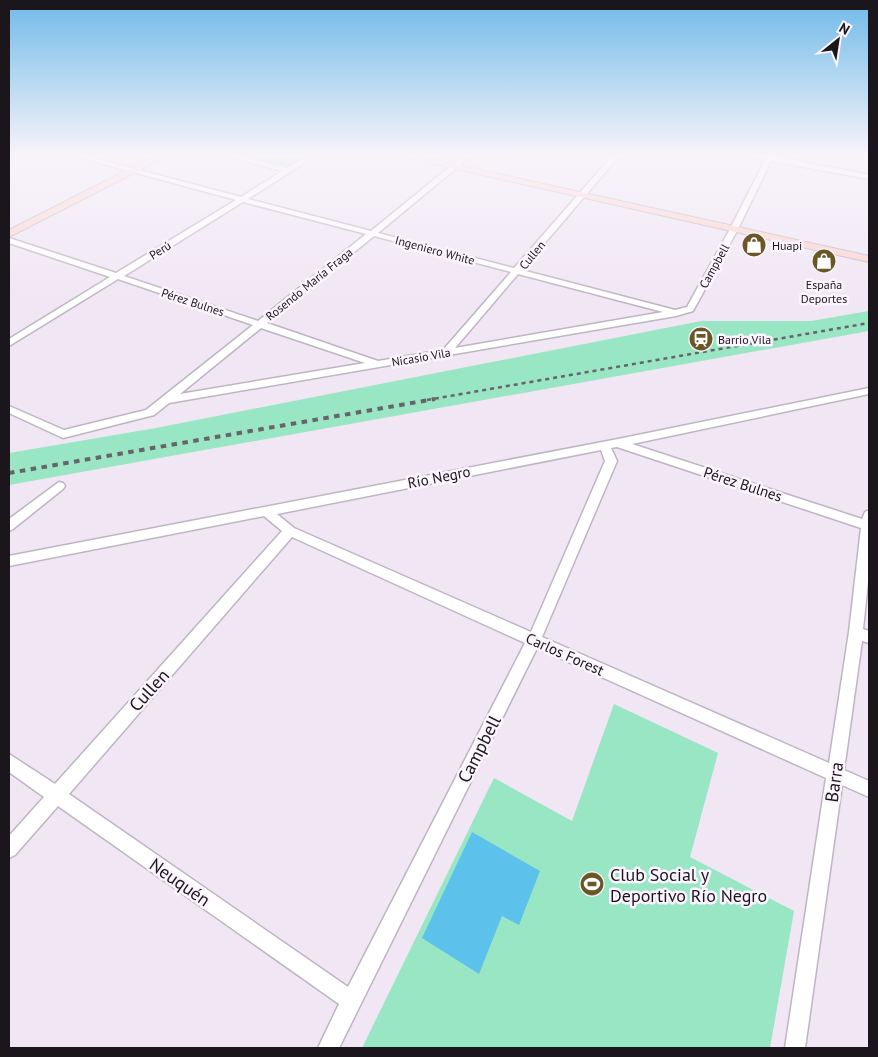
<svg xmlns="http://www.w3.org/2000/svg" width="878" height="1057" font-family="'PT Sans',sans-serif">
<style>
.green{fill:#98e6c4}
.water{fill:#5cc2eb}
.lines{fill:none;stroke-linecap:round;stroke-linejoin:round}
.minor-casing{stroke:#bfb5c2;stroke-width:3}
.secondary-casing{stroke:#bfb5c2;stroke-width:2}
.minor{fill:#fff;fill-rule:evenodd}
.secondary{fill:#fed3ce;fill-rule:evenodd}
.rail-far1{stroke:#68626a;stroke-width:2.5;stroke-dasharray:4 4;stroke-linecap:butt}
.rail{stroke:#68626a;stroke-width:4;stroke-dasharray:5.5 5.5;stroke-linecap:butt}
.labels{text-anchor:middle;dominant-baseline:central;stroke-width:5;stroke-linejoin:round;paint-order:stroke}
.far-poi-label{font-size:12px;fill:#1a161b;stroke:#fcf4ff;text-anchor:start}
.far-street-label{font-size:12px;fill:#1a161b;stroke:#fcf4ff}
.street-label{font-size:15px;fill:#1a161b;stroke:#fcf4ff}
.near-street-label{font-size:18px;fill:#1a161b;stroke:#fcf4ff}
.near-poi-label{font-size:18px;fill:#1a161b;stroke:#fcf4ff;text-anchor:start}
</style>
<rect width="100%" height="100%" fill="#f0e6f4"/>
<!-- green -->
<g class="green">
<polygon points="231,156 312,156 289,171"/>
<polygon points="869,311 869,331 9,485 9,453 156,428 701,321 811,321"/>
<polygon points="614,704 718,753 690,857 794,911 770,1048 362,1048 494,778 572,821"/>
</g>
<!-- water -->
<polygon class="water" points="472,832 540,871 519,925 502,916 479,974 422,938"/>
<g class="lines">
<defs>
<g id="minor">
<path d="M74,156H86L241,197L282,171L228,156H240L287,168L307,156H315L248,199L371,231L463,156H471L378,233L514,268L612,156H619L522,270L675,310L687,307L730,229L765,160L753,156H773L869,175V179L771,161L738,229L693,311L676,316L169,403L154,415L63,438L9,413V406L64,430L146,410L253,325L118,279L9,346V339L110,277L9,243V238L116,273L236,200ZM243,202L366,234L258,321L124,276ZM374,236L511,272L443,350L378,361L267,323ZM518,274L663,312L455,348ZM261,328L365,363L180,394Z"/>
<path d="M869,388V394L632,444L862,519L865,512L869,510V572L863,629L869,631V643L862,641L844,770L869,781V797L842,785L805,1048H785L826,778L537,648L339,1048H318L339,1004L58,806L15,855L9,858V836L44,797L9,772V754L55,784L282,531L264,516L9,566V556L618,439ZM617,447L861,528L849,632L829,763L542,637L617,461L611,448ZM601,450L605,461L531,632L294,528L277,514ZM292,537L525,643L348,987L69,794Z"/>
<polygon points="59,482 63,483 65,486 63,489 13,529 9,531 9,519"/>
</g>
<g id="secondary">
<polygon points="155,156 167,156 9,237 9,230"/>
<polygon points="398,156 417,156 869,256 869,262"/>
</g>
</defs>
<!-- minor casing -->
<use href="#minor" class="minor-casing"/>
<!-- secondary casing -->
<use href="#secondary" class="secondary-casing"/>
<!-- minor -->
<use href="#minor" class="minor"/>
<!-- secondary -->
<use href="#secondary" class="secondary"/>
<!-- rail-far1 -->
<polyline class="rail-far1" points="427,400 869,323"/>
<!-- rail -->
<polyline class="rail" points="9,473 435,399"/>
</g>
<!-- sky -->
<linearGradient id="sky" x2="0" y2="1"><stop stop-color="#70bae9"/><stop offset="0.51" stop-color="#f8f4fa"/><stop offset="1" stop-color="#f8f4fa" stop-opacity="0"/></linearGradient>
<rect width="878" height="304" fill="url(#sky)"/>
<!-- icons -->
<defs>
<symbol id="shop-disc" viewBox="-11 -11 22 22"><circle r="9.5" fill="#695725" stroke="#fcf4ff"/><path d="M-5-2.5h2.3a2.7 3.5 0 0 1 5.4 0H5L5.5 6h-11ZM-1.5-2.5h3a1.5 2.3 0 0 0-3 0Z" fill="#fff"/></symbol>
<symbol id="station-disc" viewBox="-11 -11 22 22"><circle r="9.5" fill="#695725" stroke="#fcf4ff"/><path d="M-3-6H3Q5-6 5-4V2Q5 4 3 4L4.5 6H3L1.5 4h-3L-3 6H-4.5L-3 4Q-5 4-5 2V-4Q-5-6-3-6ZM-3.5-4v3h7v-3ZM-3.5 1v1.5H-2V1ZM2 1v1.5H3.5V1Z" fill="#fff"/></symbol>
<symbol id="stadium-disc" viewBox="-11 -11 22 22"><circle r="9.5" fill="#695725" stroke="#fcf4ff"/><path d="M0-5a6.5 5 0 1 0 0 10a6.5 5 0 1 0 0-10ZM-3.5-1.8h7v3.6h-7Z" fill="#fff"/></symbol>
</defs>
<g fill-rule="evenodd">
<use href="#shop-disc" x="740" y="231" width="28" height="28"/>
<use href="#shop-disc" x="810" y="247" width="28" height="28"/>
<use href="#station-disc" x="687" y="325" width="28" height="28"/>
<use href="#stadium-disc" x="578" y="870" width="28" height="28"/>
</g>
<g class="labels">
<!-- far-poi labels -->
<g class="far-poi-label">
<text x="772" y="245">Huapi</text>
<text x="824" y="284" text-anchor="middle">España<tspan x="824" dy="14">Deportes</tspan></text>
<text x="718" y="339">Barrio Vila</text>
</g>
<!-- far-street labels -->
<g class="far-street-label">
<text transform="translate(160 250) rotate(-32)">Perú</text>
<text transform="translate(435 250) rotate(15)">Ingeniero White</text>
<text transform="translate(532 255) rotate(-50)">Cullen</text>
<text transform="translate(714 266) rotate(-61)">Campbell</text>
<text transform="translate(309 284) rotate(-39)">Rosendo María Fraga</text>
<text transform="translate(193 302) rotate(18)">Pérez Bulnes</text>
<text transform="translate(421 357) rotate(-10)">Nicasio Vila</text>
</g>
<!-- street labels -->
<g class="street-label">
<text transform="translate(439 477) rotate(-11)">Río Negro</text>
<text transform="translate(743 484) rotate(18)">Pérez Bulnes</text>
<text transform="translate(565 654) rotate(24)">Carlos Forest</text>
</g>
<!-- near-street labels -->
<g class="near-street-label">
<text transform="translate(149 690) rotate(-48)">Cullen</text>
<text transform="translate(479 749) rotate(-63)">Campbell</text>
<text transform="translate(834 782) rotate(-82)">Barra</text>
<text transform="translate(180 882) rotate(35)">Neuquén</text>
</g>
<!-- near-poi labels -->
<g class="near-poi-label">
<text x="610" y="874">Club Social y<tspan x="610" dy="21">Deportivo Río Negro</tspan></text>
</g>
</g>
<!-- border -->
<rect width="878" height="1057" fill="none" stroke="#1a161b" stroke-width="20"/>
<!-- north arrow -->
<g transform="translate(838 40) rotate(30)" stroke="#fcf4ff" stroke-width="4" paint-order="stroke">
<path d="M0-4L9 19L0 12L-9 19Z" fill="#1a161b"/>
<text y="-8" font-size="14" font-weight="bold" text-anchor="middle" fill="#1a161b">N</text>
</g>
</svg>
